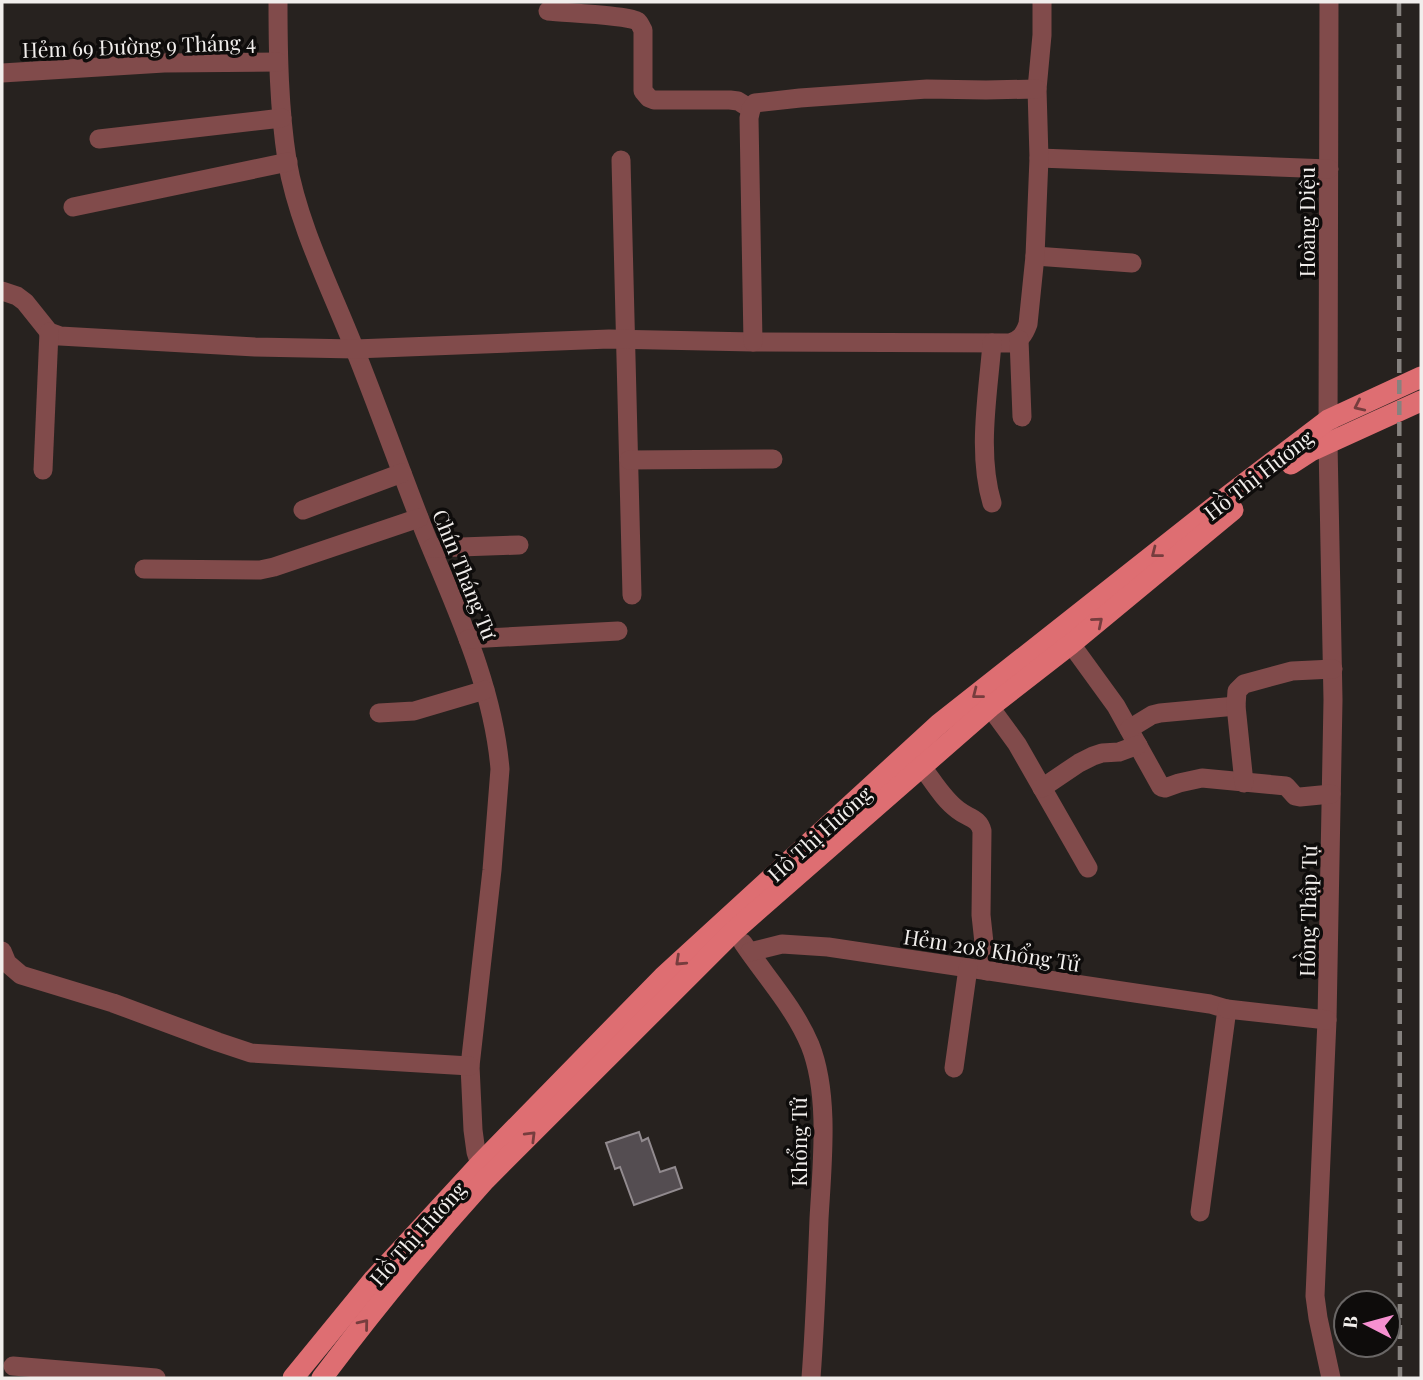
<svg xmlns="http://www.w3.org/2000/svg" width="1423" height="1380" font-family="'Playfair Display',serif">
<style>
.building{fill:#544d51;stroke:#928b8f;stroke-width:2}
.lines{fill:none;stroke-linecap:round;stroke-linejoin:round}
.minor{stroke:#814b4b;stroke-width:19}
.major{stroke:#de6e72;stroke-width:21}
.rail{stroke:#86827f;stroke-width:4.5;stroke-dasharray:14 7;stroke-linecap:butt}
.oneway{stroke:#763d3e}
.labels{text-anchor:middle;dominant-baseline:central;stroke-width:7;stroke-linejoin:round;paint-order:stroke}
.street-label{font-size:21px;fill:#f1eeec;stroke:#0e0c0b}
</style>
<rect width="100%" height="100%" fill="#27221f"/>
<!-- building -->
<polygon class="building" points="639,1132 642,1141 648,1138 660,1172 675,1167 682,1188 634,1205 620,1167 615,1169 606,1143"/>
<g class="lines">
<!-- minor -->
<g class="minor">
<path d="M278,2C278,55 279,108 287,160C298,225 331,289 355,350C379,410 401,472 425,533C456,609 493,685 500,769L492,870L470,1066L473,1130L476,1152L484,1176"/>
<polyline points="1329,2 1328,443 1333,700 1327,1020 1315,1296 1318,1318 1331,1378"/>
<path d="M548,11C565,13 626,15 637,21C640,23 641,27 643,30V91L649,98L654,100H730L738,101L751,109"/>
<polyline points="2,73 164,63 278,62"/>
<polyline points="99,139 282,118"/>
<polyline points="1039,158 1329,169"/>
<polyline points="621,160 632,595"/>
<polyline points="73,207 288,162"/>
<polyline points="1035,256 1132,263"/>
<path d="M2,291L17,296L25,302L49,332L60,336L255,347L355,349L609,339L753,342L1010,343C1021,339 1024,335 1028,324L1035,256L1039,158L1037,89L1042,35V2"/>
<polyline points="1019,339 1022,417"/>
<polyline points="753,342 749,118 751,109 755,103 800,98 927,89 986,90 1037,89"/>
<polyline points="629,460 773,459"/>
<polyline points="43,470 49,332"/>
<path d="M992,503C977,452 988,395 992,343"/>
<polyline points="303,510 402,473"/>
<polyline points="432,548 519,545"/>
<polyline points="144,569 260,570 274,567 419,518"/>
<polyline points="468,639 618,631"/>
<polyline points="1071,644 1116,706 1161,787 1165,788 1179,783 1202,778 1286,786 1295,796 1300,797 1331,794"/>
<polyline points="990,707 1017,744 1088,868"/>
<polyline points="379,713 414,711 485,690"/>
<polyline points="1129,729 1152,715 1160,713 1236,706"/>
<path d="M922,767C933,781 943,799 958,810C968,818 979,818 982,831L981,915L987,971"/>
<polyline points="1244,783 1236,706 1237,691 1244,684 1292,671 1333,669"/>
<polyline points="1042,788 1079,763 1093,756 1102,753 1119,752 1138,745"/>
<path d="M743,943C766,977 794,1007 810,1045C830,1095 822,1165 819,1219C817,1272 815,1325 811,1378"/>
<polyline points="2,951 7,963 21,975 113,1003 218,1042 251,1053 470,1066"/>
<polyline points="750,952 782,944 828,947 1135,993 1210,1004 1227,1009 1200,1212"/>
<polyline points="1227,1009 1327,1020"/>
<polyline points="954,1068 968,968"/>
<polyline points="13,1366 156,1378"/>
</g>
<!-- major -->
<g class="major">
<polyline points="1291,464 1311,451 1421,401"/>
<polyline points="293,1378 374,1279 480,1164 663,977 939,724 1228,496 1328,420 1421,377"/>
<path d="M322,1378C373,1310 428,1243 485,1180L735,930L990,707L1071,644L1233,510"/>
</g>
<!-- rail -->
<polyline class="rail" points="1399,2 1400,1378"/>
</g>
<!-- one-way arrows -->
<defs><path id="oneway-chevron" d="M-2-3.5L2.5 0L-2 3.5" fill="none" stroke-width="1.6" stroke-linecap="round" stroke-linejoin="round" transform="scale(1.75)"/></defs>
<g class="oneway">
<use href="#oneway-chevron" transform="translate(1359 406) rotate(155)"/>
<use href="#oneway-chevron" transform="translate(1156 553) rotate(142)"/>
<use href="#oneway-chevron" transform="translate(1098 622) rotate(-40)"/>
<use href="#oneway-chevron" transform="translate(977 694) rotate(142)"/>
<use href="#oneway-chevron" transform="translate(680 961) rotate(137)"/>
<use href="#oneway-chevron" transform="translate(531 1136) rotate(-45)"/>
<use href="#oneway-chevron" transform="translate(364 1324) rotate(-51)"/>
</g>
<g class="labels">
<!-- street labels -->
<g class="street-label">
<text transform="translate(139 45) rotate(-2)">Hẻm 69 Đường 9 Tháng 4</text>
<text transform="translate(1306 222) rotate(-90)">Hoàng Diệu</text>
<text transform="translate(1258 474) rotate(-38)">Hồ Thị Hương</text>
<text transform="translate(466 574) rotate(68)">Chín Tháng Tư</text>
<text transform="translate(819 833) rotate(-42)">Hồ Thị Hương</text>
<text transform="translate(1307 911) rotate(-89)">Hồng Thập Tự</text>
<text transform="translate(992 949) rotate(9)">Hẻm 208 Khổng Tử</text>
<text transform="translate(798 1142) rotate(-90)">Khổng Tử</text>
<text transform="translate(417 1233) rotate(-48)">Hồ Thị Hương</text>
</g>
</g>
<!-- border -->
<rect width="1423" height="1380" fill="none" stroke="#f1eeec" stroke-width="7"/>
<!-- north arrow -->
<g transform="translate(1367 1324) rotate(276)"><circle r="33" fill="#0e0c0b" stroke="#696665" stroke-width="2"/>
<path d="M0-5L12 26L0 18L-12 26Z" fill="#f690d1"/>
<text y="-10" font-size="19" font-weight="bold" text-anchor="middle" fill="#f1eeec">B</text>
</g>
</svg>
